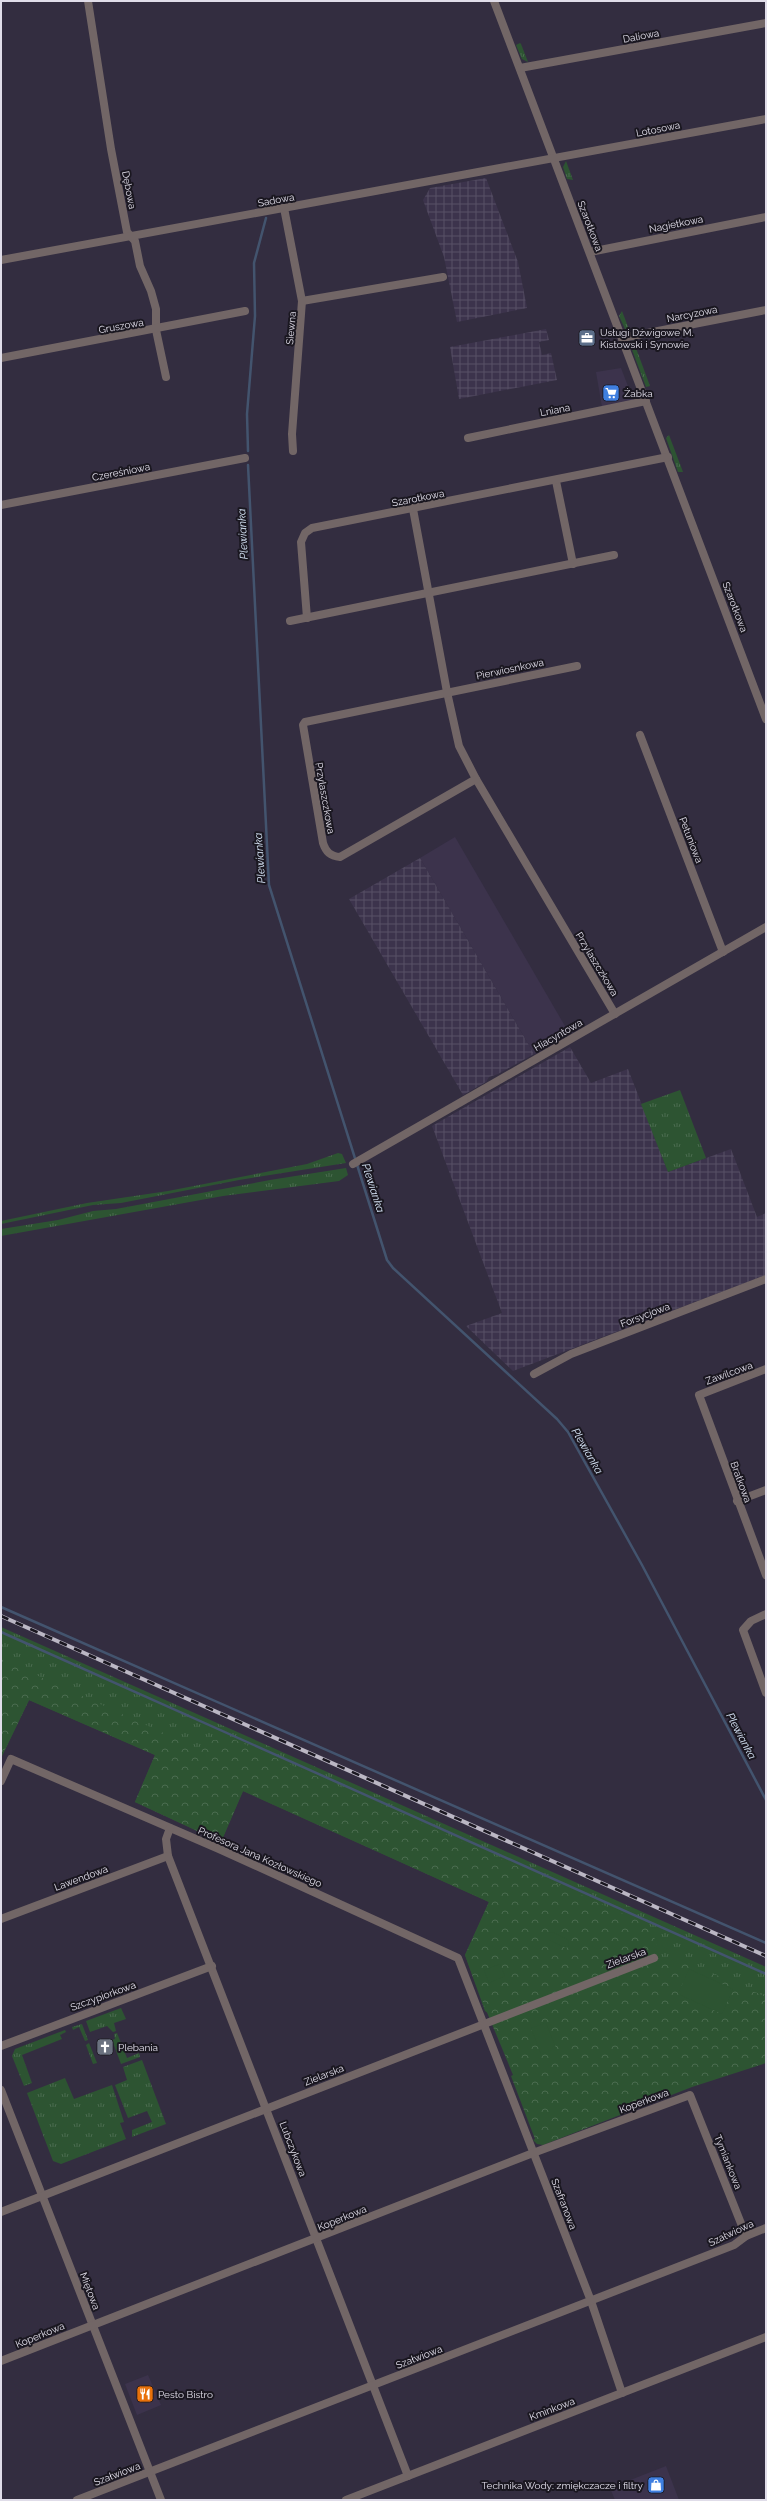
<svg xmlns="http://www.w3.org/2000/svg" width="767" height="2501" font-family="Raleway,sans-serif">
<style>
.built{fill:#3c334c}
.industrial{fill:url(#industrial-grid)}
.grass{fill:url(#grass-tufts)}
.forest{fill:url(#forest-crowns)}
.garden{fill:#2d5432}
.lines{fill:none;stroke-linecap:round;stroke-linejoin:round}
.stream{stroke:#43546e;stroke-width:2.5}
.minor{stroke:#726666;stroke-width:8}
.rail-casing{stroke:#bbb7c4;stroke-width:4}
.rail{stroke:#1a1720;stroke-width:2.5;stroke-dasharray:8;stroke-linecap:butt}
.labels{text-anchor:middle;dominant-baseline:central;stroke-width:4;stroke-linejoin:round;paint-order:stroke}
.street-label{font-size:10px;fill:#e0dde9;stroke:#1a1720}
.poi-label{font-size:10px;fill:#e0dde9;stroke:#1a1720;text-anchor:start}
.water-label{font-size:11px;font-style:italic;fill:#d6e4f6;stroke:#1a1720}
</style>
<defs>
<pattern id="industrial-grid" width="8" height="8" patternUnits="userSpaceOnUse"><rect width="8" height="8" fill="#3c334c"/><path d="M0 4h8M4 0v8" fill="none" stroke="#585066"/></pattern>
<pattern id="grass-tufts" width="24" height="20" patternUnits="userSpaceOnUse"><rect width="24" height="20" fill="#2d5432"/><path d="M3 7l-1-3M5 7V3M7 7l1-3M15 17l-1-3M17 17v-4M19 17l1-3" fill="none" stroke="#4b6c50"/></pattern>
<pattern id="forest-crowns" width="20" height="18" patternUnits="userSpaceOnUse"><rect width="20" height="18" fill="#2d5432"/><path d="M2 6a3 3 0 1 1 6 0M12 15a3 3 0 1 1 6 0" fill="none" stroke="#4b6c50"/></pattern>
</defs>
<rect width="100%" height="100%" fill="#332d40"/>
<!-- built -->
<g class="built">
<polygon points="621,368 634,402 602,407 596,372"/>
<polygon points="455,837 569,1033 534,1054 420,858"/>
<polygon points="148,2375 161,2405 137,2415 125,2384"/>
<polygon points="666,2466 679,2500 615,2500 610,2488"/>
</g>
<!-- industrial -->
<g class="industrial">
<polygon points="486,178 518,262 527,308 457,322 444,257 423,200 430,188"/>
<polygon points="546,329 549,340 539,342 542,355 551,353 557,380 459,399 450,347"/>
<polygon points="420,858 534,1054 498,1074 489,1077 486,1082 463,1095 349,899"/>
<polygon points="570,1047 591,1083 628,1069 668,1172 731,1149 757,1217 766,1213 766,1275 513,1371 466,1326 502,1313 432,1126"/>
</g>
<!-- grass -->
<g class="grass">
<polygon points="520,43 521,44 528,62 522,59 516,45"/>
<polygon points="566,161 573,180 567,179 563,167"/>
<polygon points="590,226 596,246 592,243 587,231"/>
<polygon points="622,311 630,332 625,329 619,316"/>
<polygon points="633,340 650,386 646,387 631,347"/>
<polygon points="669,435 683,472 678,472 666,438"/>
<polygon points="680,1090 706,1158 668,1172 641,1104"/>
<polygon points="338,1153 342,1154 346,1163 239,1180 121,1203 93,1205 1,1224 1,1221 87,1203 168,1191 307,1164"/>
<polygon points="346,1168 348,1175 339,1181 223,1196 1,1236 1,1229 58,1220 93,1211 116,1209 270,1180"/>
<polygon points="1,1627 766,1967 766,2005 488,2013 485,2011 465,1955 489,1902 243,1791 221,1842 135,1802 155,1755 29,1700 1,1758"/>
<polygon points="121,2008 126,2019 114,2023 116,2031 113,2032 107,2026 90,2032 86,2021"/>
<polygon points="82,2024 88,2040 85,2041 79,2027 73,2030 72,2027"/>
<polygon points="65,2030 66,2032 60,2035 62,2039 22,2055 32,2083 24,2086 12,2056 15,2049"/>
<polygon points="117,2033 127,2058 139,2053 140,2057 121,2064 112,2040 115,2039 114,2034"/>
<polygon points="89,2043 97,2063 93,2064 86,2045"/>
<polygon points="142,2060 166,2124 132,2137 132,2130 152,2122 147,2111 128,2118 115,2085 127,2080 123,2067"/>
<polygon points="65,2078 74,2099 112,2085 124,2122 120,2123 126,2139 61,2164 53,2161 27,2093"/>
</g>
<!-- forest -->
<path class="forest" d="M1,1659L201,1750L206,1741L231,1738L650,1926L664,1964L680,1959L766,1997V2063L692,2087L543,2145L537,2144L533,2140L535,2139L511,2076L513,2075C497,2035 479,1996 465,1955L489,1902L243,1791L221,1842L135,1802L155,1755L29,1700L1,1758Z"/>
<!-- garden -->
<g class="garden">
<polygon points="553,1932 568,1940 569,1946 566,1948 549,1940 549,1933"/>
<polygon points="500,1964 505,1976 489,1983 484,1970"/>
<polygon points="689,1969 733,1989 722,2014 678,1994"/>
<polygon points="546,2023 556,2048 541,2054 531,2028"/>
</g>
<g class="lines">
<!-- stream -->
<g class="stream">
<polyline points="248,451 247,414 255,316 254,263 266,218"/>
<polyline points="248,465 269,885 387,1260 393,1268 557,1419 568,1432 642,1565 766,1800"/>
<polyline points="1,1607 766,1943"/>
<polyline points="1,1632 766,1974"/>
</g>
<!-- minor -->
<g class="minor">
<polyline points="88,1 111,149 127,232 135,241 140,266 151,291 156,309 156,330 166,377"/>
<polyline points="494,1 766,719"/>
<polyline points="520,68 766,23"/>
<polyline points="284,208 302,301 292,434 293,451"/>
<polyline points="590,252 766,217"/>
<polyline points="1,260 766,119"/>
<polyline points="302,301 443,277"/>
<polyline points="622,338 766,310"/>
<polyline points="1,358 245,311"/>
<polyline points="468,438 646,401"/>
<polyline points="556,481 573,564"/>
<polyline points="1,505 245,458"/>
<polyline points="413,509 447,692 459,746 476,779 615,1014"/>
<polyline points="307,618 301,542 305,533 312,528 668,457"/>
<polyline points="290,621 614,555"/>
<polyline points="640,735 723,952"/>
<path d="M476,779L340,857C330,856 326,852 323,843L303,725L305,722L577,666"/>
<polyline points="353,1164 766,927"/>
<polyline points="766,1369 699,1395 766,1575"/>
<polyline points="534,1374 571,1354 766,1279"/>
<polyline points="737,1501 766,1490"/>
<polyline points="766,1614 751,1621 743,1630 766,1693"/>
<polyline points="1,1781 11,1759 219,1849 458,1958 591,2301 622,2393"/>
<polyline points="170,1828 166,1839 168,1856 408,2476"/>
<polyline points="1,1919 168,1856"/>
<polyline points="1,2046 212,1966"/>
<polyline points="1,2090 161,2500"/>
<polyline points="1,2212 654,1958"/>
<polyline points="1,2361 533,2153 690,2095 746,2236"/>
<polyline points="77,2500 734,2245 746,2236 766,2228"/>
<polyline points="346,2500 766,2337"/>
</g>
<defs>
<polyline id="rail" points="1,1616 766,1956"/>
</defs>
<!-- rail casing -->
<use href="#rail" class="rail-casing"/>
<!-- rail -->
<use href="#rail" class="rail"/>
</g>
<!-- icons -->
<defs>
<symbol id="office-square" viewBox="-11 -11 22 22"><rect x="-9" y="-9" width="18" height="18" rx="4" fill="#5c6f8a" stroke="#1a1720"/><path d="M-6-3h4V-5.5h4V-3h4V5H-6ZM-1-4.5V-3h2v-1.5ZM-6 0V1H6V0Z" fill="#fff"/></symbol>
<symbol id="supermarket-square" viewBox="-11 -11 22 22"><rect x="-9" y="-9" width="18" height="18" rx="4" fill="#3f7fe0" stroke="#1a1720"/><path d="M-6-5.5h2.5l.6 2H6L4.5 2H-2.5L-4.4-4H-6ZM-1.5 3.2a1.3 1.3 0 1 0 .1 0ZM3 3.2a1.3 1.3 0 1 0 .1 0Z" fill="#fff"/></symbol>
<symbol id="church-square" viewBox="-11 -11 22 22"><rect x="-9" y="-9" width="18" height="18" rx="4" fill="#6b7280" stroke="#1a1720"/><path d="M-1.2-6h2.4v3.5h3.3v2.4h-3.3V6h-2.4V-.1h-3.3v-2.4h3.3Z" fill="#fff"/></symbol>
<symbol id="restaurant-square" viewBox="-11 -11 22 22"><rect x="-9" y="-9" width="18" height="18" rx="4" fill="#e8710a" stroke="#1a1720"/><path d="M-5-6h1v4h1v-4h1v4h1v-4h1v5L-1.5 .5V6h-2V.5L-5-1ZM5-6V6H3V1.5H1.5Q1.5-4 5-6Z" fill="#fff"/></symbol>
<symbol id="shop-square" viewBox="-11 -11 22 22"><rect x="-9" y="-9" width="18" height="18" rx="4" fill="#3f7fe0" stroke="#1a1720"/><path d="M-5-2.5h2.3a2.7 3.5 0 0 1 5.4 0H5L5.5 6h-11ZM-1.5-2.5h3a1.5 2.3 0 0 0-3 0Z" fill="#fff"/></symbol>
</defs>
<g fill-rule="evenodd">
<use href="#office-square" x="577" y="328" width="20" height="20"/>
<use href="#supermarket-square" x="601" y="383" width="20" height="20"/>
<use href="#church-square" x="95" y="2037" width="20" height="20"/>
<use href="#restaurant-square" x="135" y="2384" width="20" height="20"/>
<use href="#shop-square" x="646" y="2475" width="20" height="20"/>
</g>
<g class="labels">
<!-- street labels -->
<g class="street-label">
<text transform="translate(641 36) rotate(-10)">Daliowa</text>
<text transform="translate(658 129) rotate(-11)">Lotosowa</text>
<text transform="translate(129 190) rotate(79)">Dębowa</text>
<text transform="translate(276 200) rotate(-10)">Sadowa</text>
<text transform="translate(676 224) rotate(-11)">Nagietkowa</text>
<text transform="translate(590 226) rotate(69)">Szarotkowa</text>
<text transform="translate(692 314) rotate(-11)">Narcyzowa</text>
<text transform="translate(121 326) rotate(-10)">Gruszowa</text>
<text transform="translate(291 328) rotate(-85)">Siewna</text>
<text transform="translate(555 410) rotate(-11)">Lniana</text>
<text transform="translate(121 472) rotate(-11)">Czereśniowa</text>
<text transform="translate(418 498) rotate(-11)">Szarotkowa</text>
<text transform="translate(735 607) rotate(69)">Szarotkowa</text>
<text transform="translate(510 669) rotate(-12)">Pierwiosnkowa</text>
<text transform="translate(325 798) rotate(80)">Przylaszczkowa</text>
<text transform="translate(691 840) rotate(69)">Petuniowa</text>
<text transform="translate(597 964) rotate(59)">Przylaszczkowa</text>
<text transform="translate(558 1035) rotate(-30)">Hiacyntowa</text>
<text transform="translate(645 1315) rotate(-21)">Forsycjowa</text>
<text transform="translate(729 1373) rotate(-20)">Zawilcowa</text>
<text transform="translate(741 1482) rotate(70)">Bratkowa</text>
<text transform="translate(260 1857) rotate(24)">Profesora Jana Kozłowskiego</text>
<text transform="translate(81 1878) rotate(-20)">Lawendowa</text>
<text transform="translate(626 1958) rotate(-20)">Zielarska</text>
<text transform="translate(103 1996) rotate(-20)">Szczypiorkowa</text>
<text transform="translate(324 2075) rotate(-21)">Zielarska</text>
<text transform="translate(644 2101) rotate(-21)">Koperkowa</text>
<text transform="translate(293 2149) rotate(69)">Lubczykowa</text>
<text transform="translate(728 2162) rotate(68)">Tymiankowa</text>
<text transform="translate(564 2204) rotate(69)">Szafranowa</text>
<text transform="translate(342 2218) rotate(-22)">Koperkowa</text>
<text transform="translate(731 2233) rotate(-25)">Szałwiowa</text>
<text transform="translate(90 2291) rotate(69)">Miętowa</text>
<text transform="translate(40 2335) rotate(-22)">Koperkowa</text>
<text transform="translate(419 2357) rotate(-21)">Szałwiowa</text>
<text transform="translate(552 2409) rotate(-21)">Kminkowa</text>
<text transform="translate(117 2474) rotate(-21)">Szałwiowa</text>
</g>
<!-- poi labels -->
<g class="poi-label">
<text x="600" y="332">Usługi Dźwigowe M.<tspan x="600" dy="12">Kistowski i Synowie</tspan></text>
<text x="624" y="393">Żabka</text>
<text x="118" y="2047">Plebania</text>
<text x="158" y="2394">Pesto Bistro</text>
<text x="643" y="2485" text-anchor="end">Technika Wody: zmiękczacze i filtry</text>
</g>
<!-- water labels -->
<g class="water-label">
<text transform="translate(243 534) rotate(-93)">Plewianka</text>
<text transform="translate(260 858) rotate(-94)">Plewianka</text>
<text transform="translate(373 1188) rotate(72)">Plewianka</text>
<text transform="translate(587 1451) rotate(60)">Plewianka</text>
<text transform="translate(741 1736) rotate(62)">Plewianka</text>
</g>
</g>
<!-- border -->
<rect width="767" height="2501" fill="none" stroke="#e0dde9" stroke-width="4"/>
</svg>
